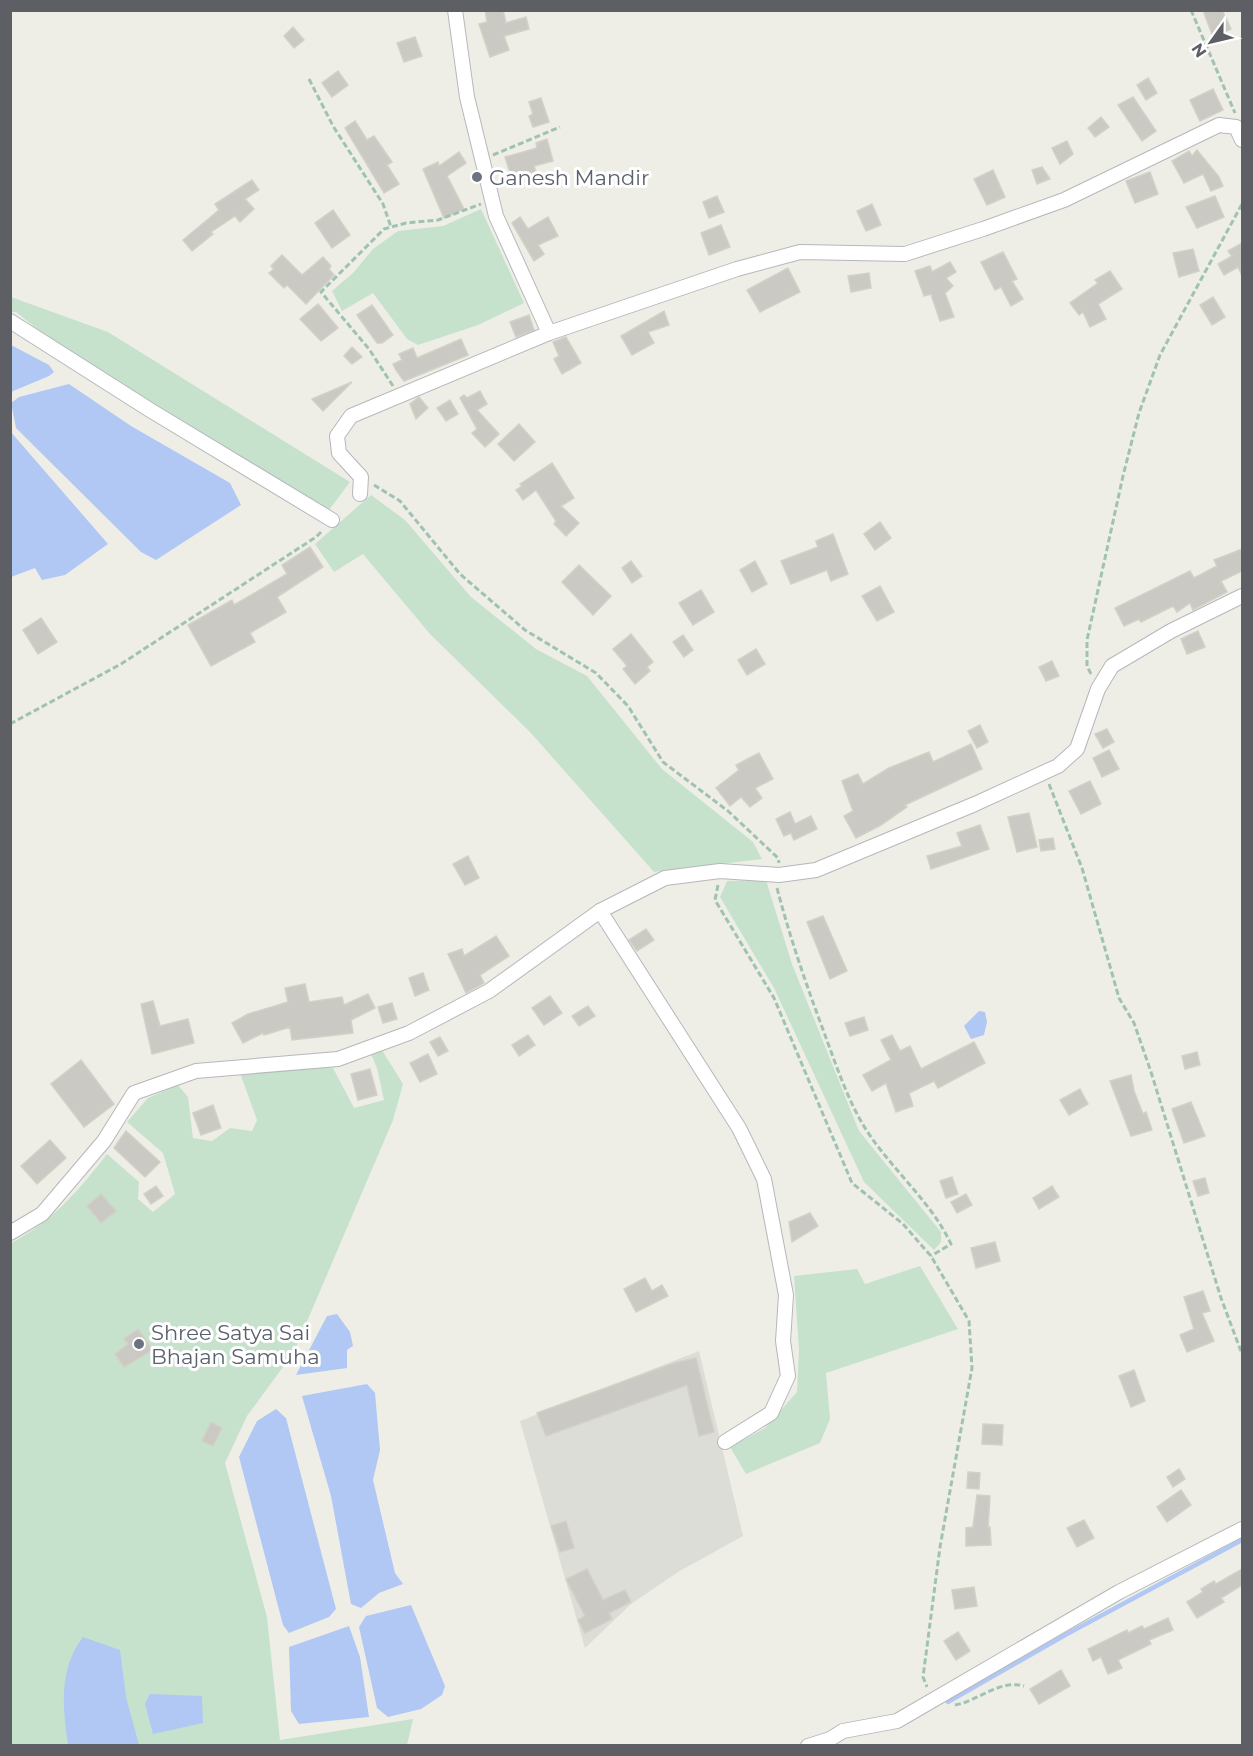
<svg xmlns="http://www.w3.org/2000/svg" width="1253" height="1756" font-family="Montserrat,sans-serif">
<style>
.industrial{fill:#ddddd8}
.green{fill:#c6e2cd}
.water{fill:#b1c8f4}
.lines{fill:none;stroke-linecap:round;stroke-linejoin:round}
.stream{stroke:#b1c8f4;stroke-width:4.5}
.building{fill:#cac9c3;stroke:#d2d1c6;stroke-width:1.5}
.minor-casing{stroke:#b6b7bb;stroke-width:16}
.path{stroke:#a0c2b2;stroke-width:3;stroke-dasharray:6 3;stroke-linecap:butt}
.minor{stroke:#fff;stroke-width:14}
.worship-dot{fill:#6b7280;stroke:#fff;stroke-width:2}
.labels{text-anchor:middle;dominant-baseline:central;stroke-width:6;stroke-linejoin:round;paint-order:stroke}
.worship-label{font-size:21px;fill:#5b616d;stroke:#fff;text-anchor:start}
</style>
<rect width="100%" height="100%" fill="#eeeee7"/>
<!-- industrial -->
<polygon class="industrial" points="699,1351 743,1536 678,1572 631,1604 585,1648 520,1421"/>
<!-- green -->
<g class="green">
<polygon points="481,209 524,303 478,325 418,345 407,339 373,293 342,311 332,291 353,273 373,249 398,231 443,226"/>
<polygon points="11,297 108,332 350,482 329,510 56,344 16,312 11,312"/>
<polygon points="371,495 405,520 471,597 536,649 587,676 662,769 753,842 762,859 654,872 530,732 430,634 363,554 334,572 315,544"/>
<polygon points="766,880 792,964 859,1131 941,1232 941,1242 934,1250 864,1182 774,988 720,897 727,881"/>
<path d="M382,1050L403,1084L393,1120L294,1352L247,1416L225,1463L267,1617L280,1740L413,1719L407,1745L11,1746V1243C52,1222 79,1190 107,1154L139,1182L138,1199L153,1212L175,1194L163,1153L127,1122L148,1098L178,1085L188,1097L193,1138L212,1141L230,1128L252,1131L257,1120L240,1073L308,1066L333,1068L354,1108L384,1100L377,1068L371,1054Z"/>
<polygon points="920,1266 958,1329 826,1373 830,1419 820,1443 746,1474 730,1447 765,1428 797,1392 799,1350 794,1276 857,1269 865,1284"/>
</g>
<!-- water -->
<g class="water">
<polygon points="11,345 49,365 54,372 49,376 11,392"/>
<polygon points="69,384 131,426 230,483 241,505 156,560 141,552 16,428 11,403 19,397"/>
<polygon points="10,431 108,544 65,575 42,580 35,568 11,577"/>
<polygon points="979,1011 985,1012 987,1022 984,1035 971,1039 964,1026"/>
<polygon points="337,1314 350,1332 353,1346 347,1350 347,1368 296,1375 327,1316"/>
<polygon points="367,1384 375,1393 380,1450 373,1480 395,1573 403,1584 379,1593 361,1608 351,1604 331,1496 302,1396"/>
<polygon points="276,1409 286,1418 336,1609 329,1617 289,1633 283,1625 239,1457 257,1421"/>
<polygon points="411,1605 445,1686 442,1695 421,1709 388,1717 377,1708 359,1627 366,1616"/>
<polygon points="349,1626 360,1657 369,1717 299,1724 291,1711 289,1647"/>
<path d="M83,1637L120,1650L126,1697L139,1745H68C63,1707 58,1670 83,1637Z"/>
<polygon points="150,1694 202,1696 203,1723 153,1734 145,1704"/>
</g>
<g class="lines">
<!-- stream -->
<polyline class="stream" points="948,1702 1067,1634 1242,1540"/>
</g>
<!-- building -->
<g class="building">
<polygon points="485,10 503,10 506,23 526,17 529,29 504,36 509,50 490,57 479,24 487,22"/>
<polygon points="1203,10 1222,10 1231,29 1213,37"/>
<polygon points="293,27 304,40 294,48 284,36"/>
<polygon points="415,37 422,56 404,62 397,43"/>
<polygon points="338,71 348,85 332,97 322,83"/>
<polygon points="1148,78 1157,93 1146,100 1137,85"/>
<polygon points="1213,89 1223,110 1200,121 1190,100"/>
<polygon points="1133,97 1156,131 1142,141 1118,105"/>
<polygon points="541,98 549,122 533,127 529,116 533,114 529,102"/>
<polygon points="1101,117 1109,127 1095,137 1088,128"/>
<polygon points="355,121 367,140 374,136 392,162 387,165 399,184 384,193 345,128"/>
<polygon points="547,139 553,161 534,166 536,172 512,179 505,157 537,148 536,143"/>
<polygon points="1067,141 1073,154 1060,164 1052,148"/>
<polygon points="1197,150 1219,177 1223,186 1211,191 1203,174 1184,183 1172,161 1189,151 1192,156"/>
<polygon points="459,152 466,163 447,176 464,209 444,218 423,169 438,162 439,166"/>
<polygon points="1042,167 1050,179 1037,184 1032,170"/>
<polygon points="993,170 1005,197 987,205 974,179"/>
<polygon points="1150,172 1158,194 1135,203 1126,181"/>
<polygon points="252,180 259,190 245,199 254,209 240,222 235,216 211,232 213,234 192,251 183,240 219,210 215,204"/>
<polygon points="717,196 724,212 709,218 703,202"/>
<polygon points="1215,196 1224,217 1197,228 1186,207"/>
<polygon points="872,204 881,225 866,231 857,211"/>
<polygon points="333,210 350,235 332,248 315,223"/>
<polygon points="520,217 528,229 548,217 558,236 538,245 544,254 534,261 512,223"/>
<polygon points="721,225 730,247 709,255 701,233"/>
<polygon points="1242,243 1242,276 1238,267 1224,275 1218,264 1232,256 1228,251"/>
<polygon points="1193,249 1199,271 1179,277 1173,253"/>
<polygon points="1003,252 1017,279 1012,281 1023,299 1011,306 1001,287 995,290 981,262"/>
<polygon points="282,255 302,275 323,257 331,266 329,269 334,275 306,304 287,285 284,288 269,273 274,269 271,266"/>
<polygon points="950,262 956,272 946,278 953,286 945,293 954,317 940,321 931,294 924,296 915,271 930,266 932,272"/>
<polygon points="788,268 800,292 760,312 747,290"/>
<polygon points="1110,271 1122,289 1098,304 1106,319 1090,327 1083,312 1079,315 1070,303 1098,283 1095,280"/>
<polygon points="869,273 871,288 851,292 848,276"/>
<polygon points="1213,297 1225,317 1212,325 1200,305"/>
<polygon points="318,304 338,328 321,341 300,319"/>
<polygon points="372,305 393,335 382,343 377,343 357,315"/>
<polygon points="664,311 669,325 648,332 654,343 632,355 621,336"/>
<polygon points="529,315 534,330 516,337 510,322"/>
<polygon points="566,337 581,363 562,374 554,359 559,356 553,342"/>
<polygon points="461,339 468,355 404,381 396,370 393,364 402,360 399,354 413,348 417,358"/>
<polygon points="352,347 362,357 352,364 344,356"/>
<polygon points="352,382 323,411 312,399"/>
<polygon points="480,391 487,404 477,410 499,434 485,447 472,433 477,429 460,398 464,395 467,398"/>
<polygon points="419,397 428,408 416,419 410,404"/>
<polygon points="450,400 458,414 446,421 437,408"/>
<polygon points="519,424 535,442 514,461 498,444"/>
<polygon points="552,463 574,498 561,506 579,523 566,536 554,524 556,521 536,490 523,500 516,490 522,486 520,484"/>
<polygon points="880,522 891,538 875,550 864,534"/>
<polygon points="833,534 848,574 831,581 827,570 791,584 781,561 818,547 816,541"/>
<polygon points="310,547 323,567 277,597 286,612 250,633 255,642 211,666 188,625 232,600 234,605 287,574 282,565"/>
<polygon points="1242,549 1242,571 1221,581 1227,592 1193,610 1190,603 1177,612 1173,606 1141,622 1139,619 1124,626 1115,608 1190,571 1194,578 1217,566 1214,560"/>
<polygon points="631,561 642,576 632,583 622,568"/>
<polygon points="755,561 767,584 752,592 740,570"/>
<polygon points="579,565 611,596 593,615 562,582"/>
<polygon points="880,586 894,612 877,621 862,596"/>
<polygon points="701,590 714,612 693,625 679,603"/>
<polygon points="41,618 57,642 38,654 23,630"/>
<polygon points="1198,631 1205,647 1187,654 1181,639"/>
<polygon points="631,634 653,662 647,667 650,671 635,684 623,669 627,666 613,649"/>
<polygon points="683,635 693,650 684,657 673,642"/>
<polygon points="756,649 765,664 747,675 738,660"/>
<polygon points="1052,661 1059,676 1046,681 1039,667"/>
<polygon points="980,725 988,742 977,748 968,731"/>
<polygon points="1107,729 1114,742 1103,748 1095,734"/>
<polygon points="971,744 982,769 905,805 907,807 881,825 856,838 844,816 853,811 842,781 858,774 863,784 889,768 929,752 933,762"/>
<polygon points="1109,750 1119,769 1102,777 1093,758"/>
<polygon points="759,753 773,779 755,788 762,798 750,807 741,797 730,806 716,788 739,770 736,765"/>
<polygon points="1090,781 1101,804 1081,814 1069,791"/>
<polygon points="790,812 795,824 811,816 817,829 794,840 791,833 784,836 776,819"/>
<polygon points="1029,813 1037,847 1017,852 1008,817"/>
<polygon points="980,825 989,849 931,869 927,856 962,846 957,833"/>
<polygon points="1053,838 1055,849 1041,851 1039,840"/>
<polygon points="468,856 479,878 465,885 453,864"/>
<polygon points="823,916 847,971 830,979 807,922"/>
<polygon points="646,929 654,940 637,951 629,940"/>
<polygon points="496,936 509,956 480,975 484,983 466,993 448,954 462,949 464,956"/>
<polygon points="423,973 429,990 415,996 409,978"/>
<polygon points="305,984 309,1002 342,997 344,1005 368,994 375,1008 351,1020 353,1033 292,1040 290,1027 264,1035 263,1033 243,1043 232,1023 248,1014 288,1002 285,988"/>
<polygon points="550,996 562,1013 544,1025 532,1008"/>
<polygon points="153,1001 160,1026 188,1019 194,1043 152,1054 141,1004"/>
<polygon points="392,1003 397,1019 383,1023 378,1007"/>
<polygon points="588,1006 595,1016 579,1026 572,1016"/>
<polygon points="864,1017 868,1030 850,1036 845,1023"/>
<polygon points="528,1035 535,1045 519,1056 512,1045"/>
<polygon points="892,1035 900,1051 910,1046 921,1069 974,1042 985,1063 938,1088 934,1081 909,1093 913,1106 896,1112 886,1083 872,1091 863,1075 891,1060 881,1040"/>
<polygon points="440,1037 448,1051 438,1056 430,1042"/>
<polygon points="1197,1052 1200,1065 1185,1069 1182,1056"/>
<polygon points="428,1054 437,1074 420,1082 410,1063"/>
<polygon points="81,1060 114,1104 84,1127 51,1084"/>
<polygon points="370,1069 377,1095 358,1100 351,1074"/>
<polygon points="1131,1075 1134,1091 1143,1114 1146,1112 1152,1130 1131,1136 1110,1081"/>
<polygon points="1080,1089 1088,1104 1069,1115 1060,1100"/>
<polygon points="1191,1102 1205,1136 1184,1143 1172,1109"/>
<polygon points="213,1105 221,1128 201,1135 193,1113"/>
<polygon points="126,1131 160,1162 145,1177 114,1148"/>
<polygon points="50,1140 66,1158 37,1184 21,1166"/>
<polygon points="952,1177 958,1194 946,1198 940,1181"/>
<polygon points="1205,1178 1209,1193 1198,1196 1193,1181"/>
<polygon points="156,1186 163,1196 151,1204 144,1194"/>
<polygon points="1052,1186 1059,1197 1039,1209 1033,1198"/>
<polygon points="101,1194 116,1211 101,1223 87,1206"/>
<polygon points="966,1194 972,1205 957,1213 951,1202"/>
<polygon points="810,1213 818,1226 792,1242 789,1222"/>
<polygon points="995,1242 1000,1261 976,1268 971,1248"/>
<polygon points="645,1278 652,1291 662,1285 668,1296 636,1312 624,1289"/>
<polygon points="1203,1291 1210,1311 1202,1313 1214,1341 1187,1352 1180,1335 1194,1329 1184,1297"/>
<polygon points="138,1329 153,1350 124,1367 115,1354 128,1344 124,1339"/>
<polygon points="696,1358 714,1432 699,1436 687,1385 546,1436 537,1413 674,1363"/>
<polygon points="1134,1370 1145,1401 1131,1407 1119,1376"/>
<polygon points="211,1422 222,1428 213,1446 202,1441"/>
<polygon points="983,1424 1003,1425 1002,1445 982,1444"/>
<polygon points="1179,1469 1185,1479 1173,1487 1167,1477"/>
<polygon points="968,1472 980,1473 979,1489 967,1488"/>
<polygon points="1181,1490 1191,1505 1167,1522 1157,1507"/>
<polygon points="977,1495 990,1496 988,1527 990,1527 991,1545 966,1546 966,1528 973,1527"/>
<polygon points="1084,1520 1094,1538 1077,1547 1067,1528"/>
<polygon points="566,1521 574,1548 560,1552 551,1526"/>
<polygon points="587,1569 603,1600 625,1590 631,1602 609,1613 612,1619 585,1633 578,1620 585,1616 566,1579"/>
<polygon points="1242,1569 1242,1585 1221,1598 1224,1602 1197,1618 1187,1602 1203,1592 1201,1589 1214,1581 1216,1584"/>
<polygon points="974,1587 977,1606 955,1609 952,1590"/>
<polygon points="1168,1618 1173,1630 1149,1640 1151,1644 1118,1660 1122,1668 1108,1674 1101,1657 1093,1661 1088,1649 1127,1630 1128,1633 1142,1626 1144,1629"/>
<polygon points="958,1632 970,1651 956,1660 944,1641"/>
<polygon points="1061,1670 1070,1686 1039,1704 1030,1689"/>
</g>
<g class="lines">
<defs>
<g id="minor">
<polyline points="455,10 467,97 496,216 549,333"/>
<polyline points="10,321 150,410 332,520"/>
<polyline points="360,494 361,477 339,453 337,436 351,416 549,333 737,269 800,252 905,254 983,229 1064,200 1219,125 1236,127 1242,140"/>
<polyline points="600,911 739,1128 764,1179 786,1295 783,1341 788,1376 771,1413 725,1442"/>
<polyline points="10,1233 42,1214 104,1141 134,1093 196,1071 338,1059 409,1033 489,991 600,911 665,878 720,871 779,875 816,870 975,804 1058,766 1077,749 1098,689 1112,666 1171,631 1242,596"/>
<polyline points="808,1746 830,1739 843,1731 897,1721 1119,1592 1242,1529"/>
</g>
</defs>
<!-- minor casing -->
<use href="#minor" class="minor-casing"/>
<!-- path -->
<g class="path">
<polyline points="1191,10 1235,113"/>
<polyline points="309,79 333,126 383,204 391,227"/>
<polyline points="493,155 560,127"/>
<polyline points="393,386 369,349 321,292 384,229 406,223 438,220 481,204"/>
<polyline points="374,485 400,501 460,574 525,630 596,673 628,706 663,762 728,811 778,858 779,863"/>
<polyline points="1091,674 1087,666 1087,640 1123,476 1139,413 1160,355 1242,204"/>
<polyline points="10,724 121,664 316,537 322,531"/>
<polyline points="1049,784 1082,868 1119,998 1134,1023 1151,1072 1221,1298 1242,1354"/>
<polyline points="718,885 715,900 774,998 852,1183 903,1224 931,1256 969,1321 972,1368 940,1547 923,1677 927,1687"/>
<path d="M777,888C790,938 807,987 825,1035C836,1065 847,1097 862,1123C888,1167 930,1199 951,1244L931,1256"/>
<path d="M955,1705C978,1701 1000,1679 1024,1686"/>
</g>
<!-- minor -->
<use href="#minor" class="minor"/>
</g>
<!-- markers -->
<g class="worship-dot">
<circle cx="477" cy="177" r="6"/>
<circle cx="139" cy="1344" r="6"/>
</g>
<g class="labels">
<!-- worship labels -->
<g class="worship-label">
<text x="489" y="177">Ganesh Mandir</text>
<text x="151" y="1332">Shree Satya Sai<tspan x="151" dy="24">Bhajan Samuha</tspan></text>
</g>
</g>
<!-- border -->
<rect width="1253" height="1756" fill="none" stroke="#5e5f65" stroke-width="24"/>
<!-- north arrow -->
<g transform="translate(1211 42) rotate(236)" stroke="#ffffff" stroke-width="4.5" paint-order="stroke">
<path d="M0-4.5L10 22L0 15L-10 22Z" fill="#5e5f65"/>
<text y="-9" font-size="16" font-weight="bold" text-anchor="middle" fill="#5e5f65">N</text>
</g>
</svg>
